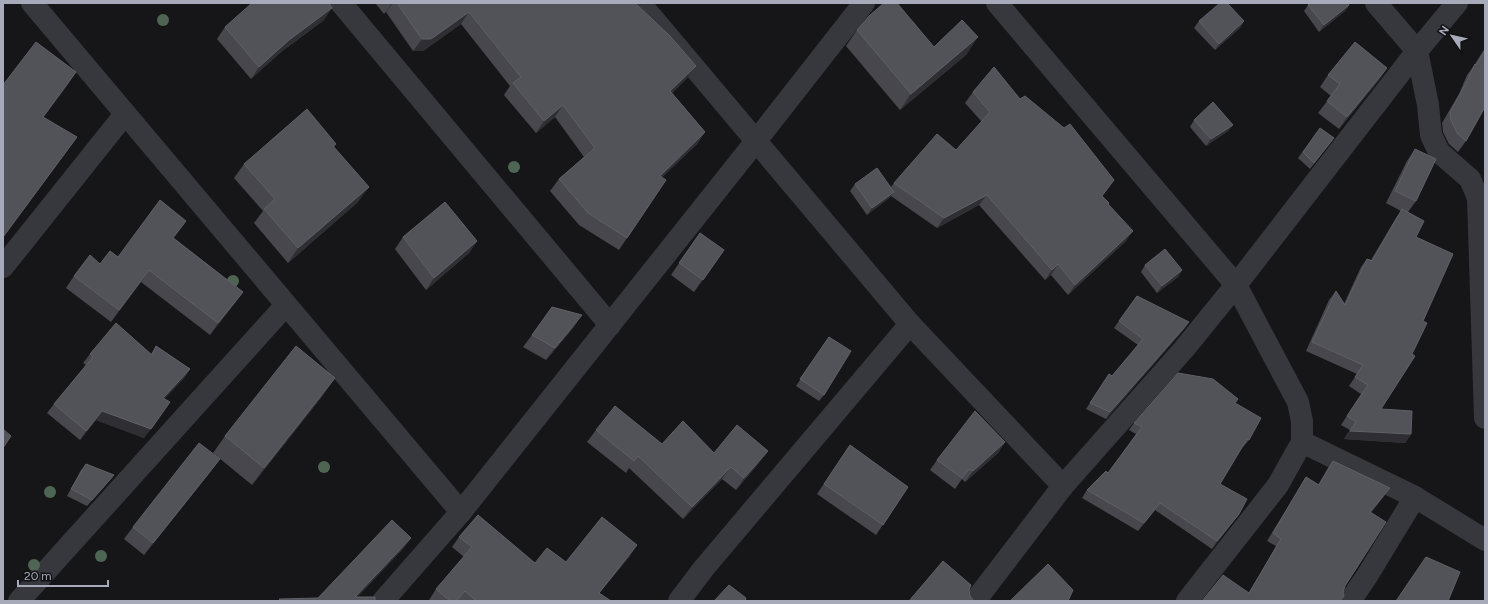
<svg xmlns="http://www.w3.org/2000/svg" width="1488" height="604" font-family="Figtree,sans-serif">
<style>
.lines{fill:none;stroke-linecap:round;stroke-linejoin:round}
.street{stroke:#37373e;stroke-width:22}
.tree{fill:#4f6553}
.wall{fill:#47474d}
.shaded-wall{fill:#2f2f33}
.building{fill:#525259;stroke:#5f6068}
</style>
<rect width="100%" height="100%" fill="#161618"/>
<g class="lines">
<!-- street -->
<g class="street">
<polyline points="32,3 461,512"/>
<polyline points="341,3 610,325"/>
<polyline points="640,3 910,324 1063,486"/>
<polyline points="997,3 1236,285 1298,402 1302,421 1302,442 1278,485 1187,601"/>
<polyline points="1376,3 1417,51 1428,105 1431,135 1439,152 1470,179 1478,198 1485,418"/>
<polyline points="3,267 125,114"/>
<polyline points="1302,442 1415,497 1485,540"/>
<polyline points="19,601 286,305"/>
<polyline points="383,601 461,512 756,141 864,3"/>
<polyline points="679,601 704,568 910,324"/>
<polyline points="975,601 1063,486 1184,349 1236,285 1417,51 1457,3"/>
<polyline points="1350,601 1367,576 1415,497"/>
</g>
</g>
<!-- trees -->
<g class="tree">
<circle cx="163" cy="20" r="6"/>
<circle cx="514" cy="167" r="6"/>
<circle cx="233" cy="281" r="6"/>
<circle cx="324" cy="467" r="6"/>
<circle cx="50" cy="492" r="6"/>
<circle cx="101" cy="556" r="6"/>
<circle cx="34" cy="565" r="6"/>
</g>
<!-- wall -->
<g class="wall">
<polygon points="375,3 635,3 696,66 687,78 672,93 705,132 697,144 662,177 627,238 619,250 579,225 550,191 559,179 584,157 555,117 536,133 504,95 510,86 461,24 423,51 413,51 386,12 384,14"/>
<polygon points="1308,5 1349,5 1345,11 1319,32 1304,11"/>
<polygon points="324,20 281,52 251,79 217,39 225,27"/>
<polygon points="1199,21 1244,21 1240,28 1215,50 1194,28"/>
<polygon points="857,30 934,47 967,54 900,110 846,46"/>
<polygon points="1485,48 1485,107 1466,141 1458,152 1449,144 1443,132 1442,123 1459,94 1467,75 1475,64"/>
<polygon points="1387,68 1379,80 1339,129 1318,113 1331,96 1320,87 1328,75"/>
<polygon points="973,92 1102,196 1108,204 1126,241 1068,295 1051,275 1045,280 979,205 937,228 891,196 889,198 867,215 850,191 855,184 891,187 894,183 956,150 982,122 965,103"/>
<polygon points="1194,120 1233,125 1228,131 1206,146 1190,127"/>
<polygon points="1320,128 1334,138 1310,169 1298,158"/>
<polygon points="336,144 334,147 358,202 288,263 254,223 263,211 234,178 244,164"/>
<polygon points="1415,149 1416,201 1408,212 1416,237 1381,409 1411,434 1405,443 1344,439 1350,430 1341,425 1361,394 1349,386 1357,374 1306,351 1329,300 1336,291 1344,304 1361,267 1367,259 1371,260 1396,218 1401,211 1386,203 1407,161"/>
<polygon points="700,233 724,250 694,292 671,275"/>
<polygon points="403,237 477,241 469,253 426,290 395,249"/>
<polygon points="174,238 243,292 234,304 210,335 141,282 111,322 66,288 74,276 100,264"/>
<polygon points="1145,265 1182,270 1178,277 1157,293 1141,272"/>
<polygon points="1137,296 1185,328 1106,419 1086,409 1109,374 1112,376 1138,345 1114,328"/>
<polygon points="574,327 546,360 523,347 532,335"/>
<polygon points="829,337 824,395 819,401 796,386"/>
<polygon points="156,346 190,369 184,378 164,399 144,438 96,420 80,440 47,413 54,404 86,365 83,363 90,354 151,354"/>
<polygon points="324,394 252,485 213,453 225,436"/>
<polygon points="1235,403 1249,440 1243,447 1242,447 1220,484 1239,514 1212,549 1155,510 1138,531 1082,498 1087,490 1108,473 1136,434 1129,430 1134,423"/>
<polygon points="596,430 662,444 714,453 759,463 736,490 722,479 683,519 629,468 626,473 587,442"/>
<polygon points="1005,442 998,453 965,482 962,479 955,489 930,470 937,460"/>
<polygon points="850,445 908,487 876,535 817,494"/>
<polygon points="1333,461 1384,496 1371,513 1345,586 1202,601 1249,593 1276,546 1267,541 1301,485 1306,477 1318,485 1328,468"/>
<polygon points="86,464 114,475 109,481 87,506 67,496 81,470"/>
<polygon points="211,471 144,555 124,539 133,527"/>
<polygon points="459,537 535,563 566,562 630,556 599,593 611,601 430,601 429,600 436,589 464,557 452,547"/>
</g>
<!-- shaded-wall -->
<g class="shaded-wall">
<polygon points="392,3 393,3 386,12 384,14"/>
<polygon points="1349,5 1345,11 1319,32 1324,25"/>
<polygon points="332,8 324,20 281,52 251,79 259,67 289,40"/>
<polygon points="469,12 461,24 423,51 413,51 422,39"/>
<polygon points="1244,21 1240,28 1215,50 1219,44"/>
<polygon points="978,37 967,54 900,110 911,94"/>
<polygon points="696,66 687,78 662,103 670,91"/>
<polygon points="1387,68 1379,80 1339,129 1347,117"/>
<polygon points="76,72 67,86 34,130 43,117"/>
<polygon points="563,105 555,117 536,133 544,121"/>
<polygon points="1233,125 1228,131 1206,146 1211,139"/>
<polygon points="705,132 697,144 651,188 660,176"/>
<polygon points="77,137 67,151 3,238 3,237"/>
<polygon points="369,187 358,202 288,263 298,248"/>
<polygon points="894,192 889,198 867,215 872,208"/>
<polygon points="987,195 979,205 937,228 944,218"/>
<polygon points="1133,231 1126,241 1068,295 1075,285"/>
<polygon points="477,241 469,253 426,290 434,278"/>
<polygon points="1058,264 1051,275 1045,280 1052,270"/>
<polygon points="149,270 141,282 111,322 119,310"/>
<polygon points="1182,270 1178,277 1157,293 1162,286"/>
<polygon points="243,292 234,304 210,335 218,323"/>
<polygon points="582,315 574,327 546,360 555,348"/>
<polygon points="1189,322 1185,328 1106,419 1110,412"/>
<polygon points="190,369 184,378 157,407 163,398"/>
<polygon points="335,378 324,394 252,485 264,468"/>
<polygon points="102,411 151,429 144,438 96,420 80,440 86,431"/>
<polygon points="1350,431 1411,434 1405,443 1344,439"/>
<polygon points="1005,442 998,453 965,482 973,471"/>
<polygon points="768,451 759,463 736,490 744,478"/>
<polygon points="220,459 211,471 144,555 153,543"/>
<polygon points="731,467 722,479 683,519 692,507"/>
<polygon points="1390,488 1384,496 1365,520 1370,512"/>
<polygon points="1160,503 1155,510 1138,531 1144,523"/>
<polygon points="1239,514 1233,522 1212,549 1217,541"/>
<polygon points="411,538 403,549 354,601 355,597"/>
<polygon points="637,545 630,556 593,601 599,593"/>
</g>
<!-- building -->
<g class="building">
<polygon points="252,3 329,3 332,8 289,40 259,67 225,27"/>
<polygon points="397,3 635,3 670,36 696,66 670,91 705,132 660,176 666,180 627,238 588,213 559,179 595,148 563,105 544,121 513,83 521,77 469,12 431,39 422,39"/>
<polygon points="884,3 897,3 934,47 962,20 978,37 911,94 857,30 869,16"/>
<polygon points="1220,3 1227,3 1244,21 1219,44 1199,21"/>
<polygon points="1311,3 1348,3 1349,5 1324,25 1308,5"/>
<polygon points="36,42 76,72 43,117 77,137 3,237 3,85"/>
<polygon points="1355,42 1387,68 1347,117 1327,101 1340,84 1328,75"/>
<polygon points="1485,50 1485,107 1466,141 1457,133 1451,120 1450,112 1466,83 1475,64 1476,65"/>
<polygon points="994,67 1020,99 1025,96 1064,128 1070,124 1114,180 1102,196 1109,203 1108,204 1133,231 1075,285 1058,264 1052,270 987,195 944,218 894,183 937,134 956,150 990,112 973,92"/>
<polygon points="1213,102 1233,125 1211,139 1194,120"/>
<polygon points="307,109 336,144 333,146 369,187 298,248 264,209 275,199 244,164"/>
<polygon points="1320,128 1334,138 1314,163 1303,152"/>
<polygon points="1415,149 1436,159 1416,201 1395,191"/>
<polygon points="877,168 894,192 872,208 855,184"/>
<polygon points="160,200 186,221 173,238 243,292 218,323 149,270 119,310 74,276 90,255 100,264 110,251 118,257"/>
<polygon points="445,202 477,241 434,278 403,237"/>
<polygon points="1402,209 1424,221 1416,237 1453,254 1423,321 1427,323 1412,354 1415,356 1381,409 1412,411 1411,434 1350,431 1356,422 1347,416 1368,385 1355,377 1363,365 1312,342 1336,291 1345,305 1367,259 1372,261"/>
<polygon points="700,233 724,250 703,280 679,263"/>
<polygon points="1165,249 1182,270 1162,286 1145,265"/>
<polygon points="1137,296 1189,322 1110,412 1090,403 1109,374 1112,376 1143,339 1119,321"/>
<polygon points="552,307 582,315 555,348 532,335"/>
<polygon points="116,323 152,355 156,346 190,369 163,398 170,402 151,429 102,411 86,431 54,404 93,357 90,354"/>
<polygon points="829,337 851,351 824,395 800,379"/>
<polygon points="296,346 335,378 264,468 225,436"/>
<polygon points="1178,373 1213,379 1238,399 1235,403 1261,418 1249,440 1247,439 1220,484 1247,499 1239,514 1217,541 1160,503 1144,523 1087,490 1106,471 1108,473 1142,427 1134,423"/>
<polygon points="615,406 662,444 683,421 714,453 737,425 768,451 744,478 731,467 692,507 638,456 634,461 596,430"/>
<polygon points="975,411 1005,442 973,471 969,469 962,478 937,460"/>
<polygon points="3,429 11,436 3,448"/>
<polygon points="199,443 220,459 153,543 133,527"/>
<polygon points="850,445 908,487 883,525 824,484"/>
<polygon points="1333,461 1390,488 1370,512 1386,522 1345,586 1343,592 1344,596 1340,601 1202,601 1223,575 1249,593 1281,539 1273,533 1306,477 1319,485"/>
<polygon points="86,464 114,475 92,500 71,489"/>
<polygon points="478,515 535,563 547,548 566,562 602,517 637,545 599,593 611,601 476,601 465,591 456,601 450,601 436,589 472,547 459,537"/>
<polygon points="392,520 411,538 355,597 375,597 375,601 281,601 279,599 318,598"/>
<polygon points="1426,557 1460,572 1448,601 1396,601"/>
<polygon points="943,561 971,585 969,590 970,596 974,601 909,601"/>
<polygon points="1048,564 1073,590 1068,601 1010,601"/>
<polygon points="729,585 746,598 745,601 714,601"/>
</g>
<!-- border -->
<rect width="1488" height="604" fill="none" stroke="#a7abb9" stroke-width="8"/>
<!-- north arrow -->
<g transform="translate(1452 36) rotate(304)" stroke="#111113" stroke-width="3" paint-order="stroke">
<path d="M0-3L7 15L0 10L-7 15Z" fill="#a7abb9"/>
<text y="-6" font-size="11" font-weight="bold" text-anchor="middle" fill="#a7abb9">N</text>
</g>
<!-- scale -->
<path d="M18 580v6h90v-6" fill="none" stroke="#a7abb9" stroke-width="2"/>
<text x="24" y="580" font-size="12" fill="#a7abb9" stroke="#111113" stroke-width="3" paint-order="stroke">20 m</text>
</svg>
